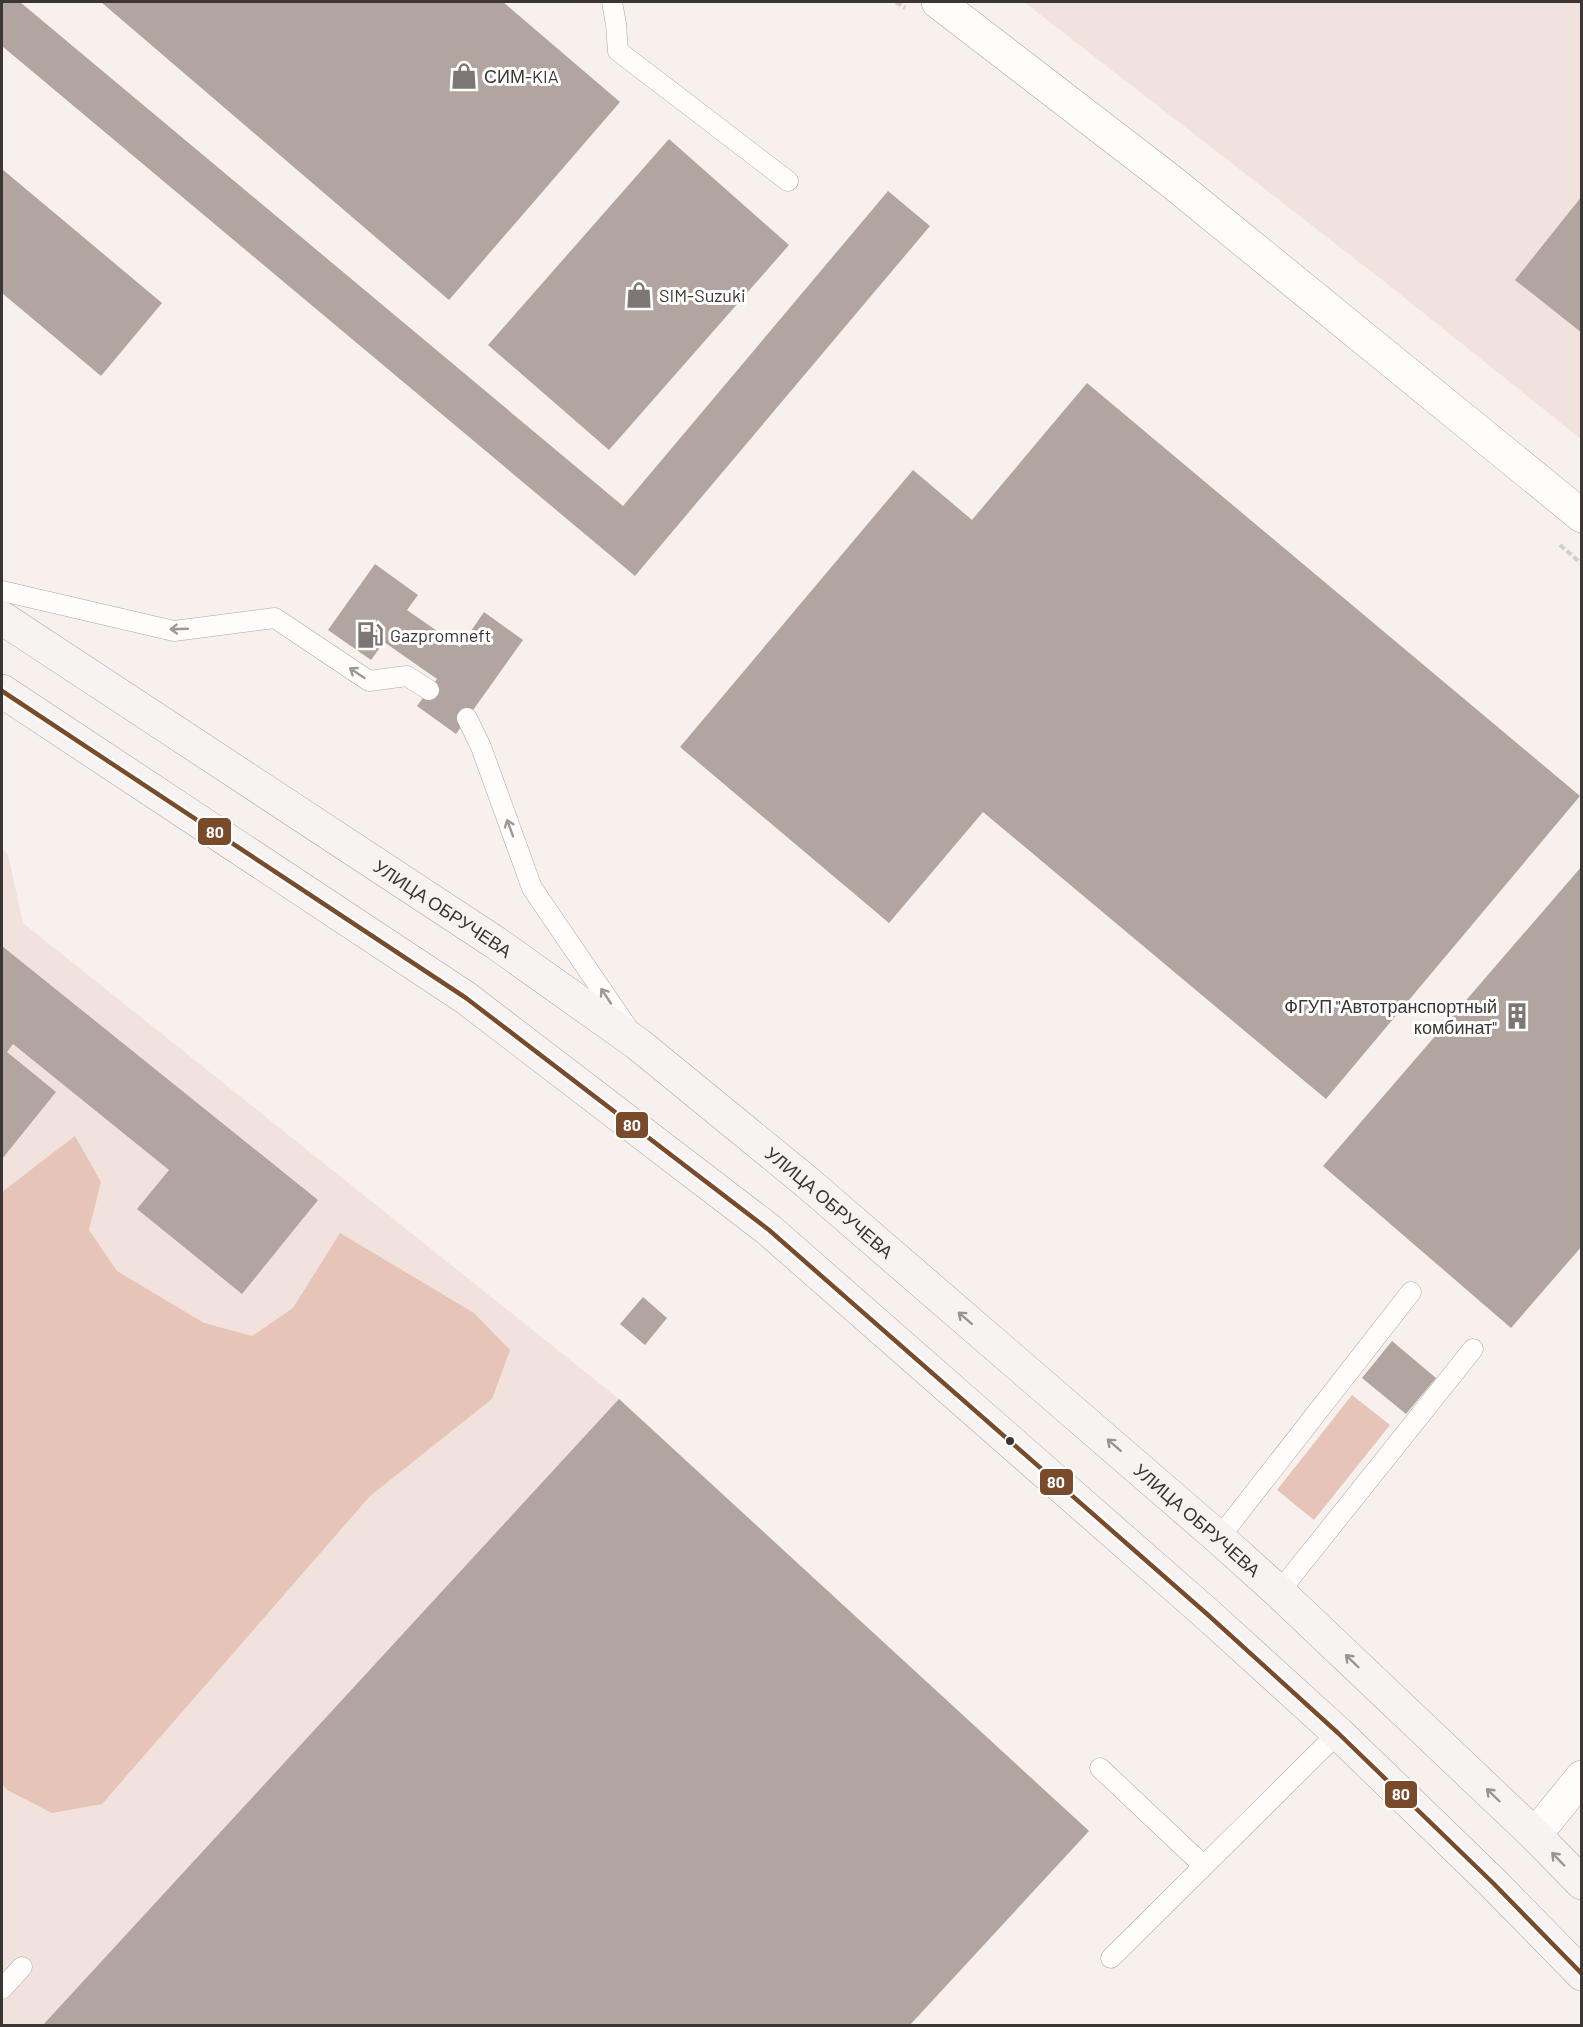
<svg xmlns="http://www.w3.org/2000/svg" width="1583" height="2027" font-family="Barlow,sans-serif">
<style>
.built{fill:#f1e2dd}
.forest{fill:#e6c4b8}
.building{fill:#b2a5a0}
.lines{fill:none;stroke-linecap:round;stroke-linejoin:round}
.lane-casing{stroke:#ada7a4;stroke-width:21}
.street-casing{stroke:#ada7a4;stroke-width:34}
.secondary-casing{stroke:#ada7a4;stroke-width:34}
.path{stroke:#d4d0cf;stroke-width:4;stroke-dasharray:6 3;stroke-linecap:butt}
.lane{stroke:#fefdfc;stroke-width:20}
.street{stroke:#fefdfc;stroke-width:33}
.secondary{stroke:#f6f3f2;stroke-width:33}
.bus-1-casing{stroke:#fff;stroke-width:9}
.bus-1{stroke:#7a4b2a;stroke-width:4.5}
.oneway{stroke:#9c9998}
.oneway2{stroke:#989493}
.bus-dot{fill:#3b3534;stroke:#fff;stroke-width:2}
.labels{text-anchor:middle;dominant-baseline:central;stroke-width:6;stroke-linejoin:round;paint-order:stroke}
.poi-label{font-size:18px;fill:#3b3534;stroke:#fff;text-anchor:start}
.street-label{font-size:18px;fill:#3b3534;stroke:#fff}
.line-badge{stroke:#fff;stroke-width:2}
.badge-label{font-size:16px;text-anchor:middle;font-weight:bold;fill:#fff}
</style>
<rect width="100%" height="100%" fill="#f8f0ed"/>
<!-- built -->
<g class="built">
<polygon points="1024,2 1581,2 1581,439 1386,283"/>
<polygon points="2,848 8,854 23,923 619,1399 1089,1831 909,2025 2,2025"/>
</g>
<!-- forest -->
<g class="forest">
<polygon points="75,1136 101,1182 89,1230 117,1271 204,1323 252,1336 293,1308 340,1233 474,1313 510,1350 492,1399 370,1496 102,1804 52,1813 7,1790 2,1784 2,1192"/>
<polygon points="1352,1395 1390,1425 1314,1520 1277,1490"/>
</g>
<!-- building -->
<g class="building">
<polygon points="2,2 20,2 623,506 888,191 930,226 635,576 2,46"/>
<polygon points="101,2 503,2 620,102 449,300"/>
<polygon points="669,139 789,245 609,450 488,345"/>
<polygon points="2,169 162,303 101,376 2,293"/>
<polygon points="1582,196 1582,333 1515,280"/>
<polygon points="1087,383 1580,796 1326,1099 983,812 889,923 680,747 913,470 972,520"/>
<polygon points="375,564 418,595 407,610 460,647 484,612 523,640 456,734 417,706 437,679 384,642 371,660 328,630"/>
<polygon points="1582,866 1582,1246 1511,1328 1323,1166"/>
<polygon points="2,946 318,1200 242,1294 137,1209 169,1170 13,1044 7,1052 56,1092 2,1159"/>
<polygon points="643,1297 667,1318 645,1345 620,1324"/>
<polygon points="1392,1341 1436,1378 1406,1414 1362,1378"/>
<polygon points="619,1399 1089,1831 909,2026 42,2026"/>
</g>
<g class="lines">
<defs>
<g id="lane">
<polyline points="612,2 616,24 618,51 788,181"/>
<polyline points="2,591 174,631 275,618 369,681 407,676 429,690"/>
<polyline points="467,718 481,747 532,888 627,1027"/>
<polyline points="1219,1538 1411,1292"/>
<polyline points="1279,1592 1473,1349"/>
<polyline points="1100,1768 1204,1866"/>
<polyline points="1111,1958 1338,1733"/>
<polyline points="2,1989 22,1967"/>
</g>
<g id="street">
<polyline points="938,2 1172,182 1582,516"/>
<polyline points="1535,1835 1582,1777"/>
</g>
<g id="secondary">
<path id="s1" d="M2,618L496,943L638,1044L808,1183L1219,1538L1279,1592L1535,1835L1582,1883"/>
<polyline points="2,691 466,998 769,1230 1207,1614 1338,1733 1493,1883 1582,1974"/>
</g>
</defs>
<!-- lane casing -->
<use href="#lane" class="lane-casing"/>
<!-- street casing -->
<use href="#street" class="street-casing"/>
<!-- secondary casing -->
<use href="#secondary" class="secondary-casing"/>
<!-- path -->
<g class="path">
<polyline points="896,2 905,8"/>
<polyline points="1560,545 1582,564"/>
</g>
<!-- lane -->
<use href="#lane" class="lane"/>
<!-- street -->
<use href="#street" class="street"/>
<!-- secondary -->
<use href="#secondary" class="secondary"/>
<defs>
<polyline id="bus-1" points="2,691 466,998 769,1230 1207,1614 1338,1733 1493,1883 1582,1974"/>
</defs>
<!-- bus-1 casing -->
<use href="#bus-1" class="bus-1-casing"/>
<!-- bus-1 -->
<use href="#bus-1" class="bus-1"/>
</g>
<!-- one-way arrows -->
<defs><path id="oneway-shaft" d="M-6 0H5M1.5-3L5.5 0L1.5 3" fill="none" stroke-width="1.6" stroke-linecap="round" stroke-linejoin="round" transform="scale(1.5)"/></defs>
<g class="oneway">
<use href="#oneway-shaft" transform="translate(179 629) rotate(178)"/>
<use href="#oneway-shaft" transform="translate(357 673) rotate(-146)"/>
<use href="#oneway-shaft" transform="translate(510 828) rotate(-110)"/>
<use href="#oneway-shaft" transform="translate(606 996) rotate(-124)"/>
</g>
<g class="oneway2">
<use href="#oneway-shaft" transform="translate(965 1318) rotate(-139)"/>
<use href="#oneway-shaft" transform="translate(1114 1445) rotate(-139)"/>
<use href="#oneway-shaft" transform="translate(1352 1661) rotate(-136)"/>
<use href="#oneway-shaft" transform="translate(1493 1795) rotate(-136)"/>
<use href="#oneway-shaft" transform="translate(1558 1859) rotate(-134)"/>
</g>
<!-- icons -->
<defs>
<symbol id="shop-bare" viewBox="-9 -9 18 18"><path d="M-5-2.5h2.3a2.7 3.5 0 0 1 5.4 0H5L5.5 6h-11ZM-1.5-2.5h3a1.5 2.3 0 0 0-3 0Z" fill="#7d7675" stroke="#fff" stroke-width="2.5" paint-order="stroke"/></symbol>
<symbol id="fuel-bare" viewBox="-9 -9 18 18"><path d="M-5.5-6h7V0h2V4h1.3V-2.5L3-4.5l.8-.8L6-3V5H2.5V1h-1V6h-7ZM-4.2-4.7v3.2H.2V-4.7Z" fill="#7d7675" stroke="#fff" stroke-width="2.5" paint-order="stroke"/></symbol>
<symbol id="building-bare" viewBox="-9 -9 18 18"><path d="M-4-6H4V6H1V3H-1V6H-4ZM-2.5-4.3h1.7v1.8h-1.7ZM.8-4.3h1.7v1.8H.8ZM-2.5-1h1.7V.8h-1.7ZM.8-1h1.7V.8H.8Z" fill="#7d7675" stroke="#fff" stroke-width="2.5" paint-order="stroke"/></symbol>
</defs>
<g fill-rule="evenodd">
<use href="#shop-bare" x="445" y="57" width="38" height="38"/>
<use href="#shop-bare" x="620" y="276" width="38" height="38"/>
<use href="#fuel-bare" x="351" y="616" width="38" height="38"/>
<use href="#building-bare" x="1498" y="997" width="38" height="38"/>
</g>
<!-- markers -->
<circle class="bus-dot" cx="1010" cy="1441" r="5"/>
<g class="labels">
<!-- poi labels -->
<g class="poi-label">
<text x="484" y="76">СИМ-KIA</text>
<text x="659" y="295">SIM-Suzuki</text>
<text x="390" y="635">Gazpromneft</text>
<text x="1497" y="1006" text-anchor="end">ФГУП "Автотранспортный<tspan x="1497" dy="21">комбинат"</tspan></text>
</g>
<!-- street labels -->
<g class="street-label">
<text stroke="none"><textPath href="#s1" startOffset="528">УЛИЦА ОБРУЧЕВА</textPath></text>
<text stroke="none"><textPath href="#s1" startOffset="1014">УЛИЦА ОБРУЧЕВА</textPath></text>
<text stroke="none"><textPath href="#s1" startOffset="1500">УЛИЦА ОБРУЧЕВА</textPath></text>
</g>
</g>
<g class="line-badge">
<rect x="197" y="817" width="35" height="29" rx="6" fill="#7a4b2a"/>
<rect x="615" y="1111" width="34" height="28" rx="6" fill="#7a4b2a"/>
<rect x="1039" y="1468" width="35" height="28" rx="6" fill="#7a4b2a"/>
<rect x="1384" y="1780" width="34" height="29" rx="6" fill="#7a4b2a"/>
</g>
<g class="badge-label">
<text x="215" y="838">80</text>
<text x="632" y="1131">80</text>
<text x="1056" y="1488">80</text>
<text x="1401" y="1800">80</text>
</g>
<!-- border -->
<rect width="1583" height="2027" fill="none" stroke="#3b3534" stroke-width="6"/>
</svg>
